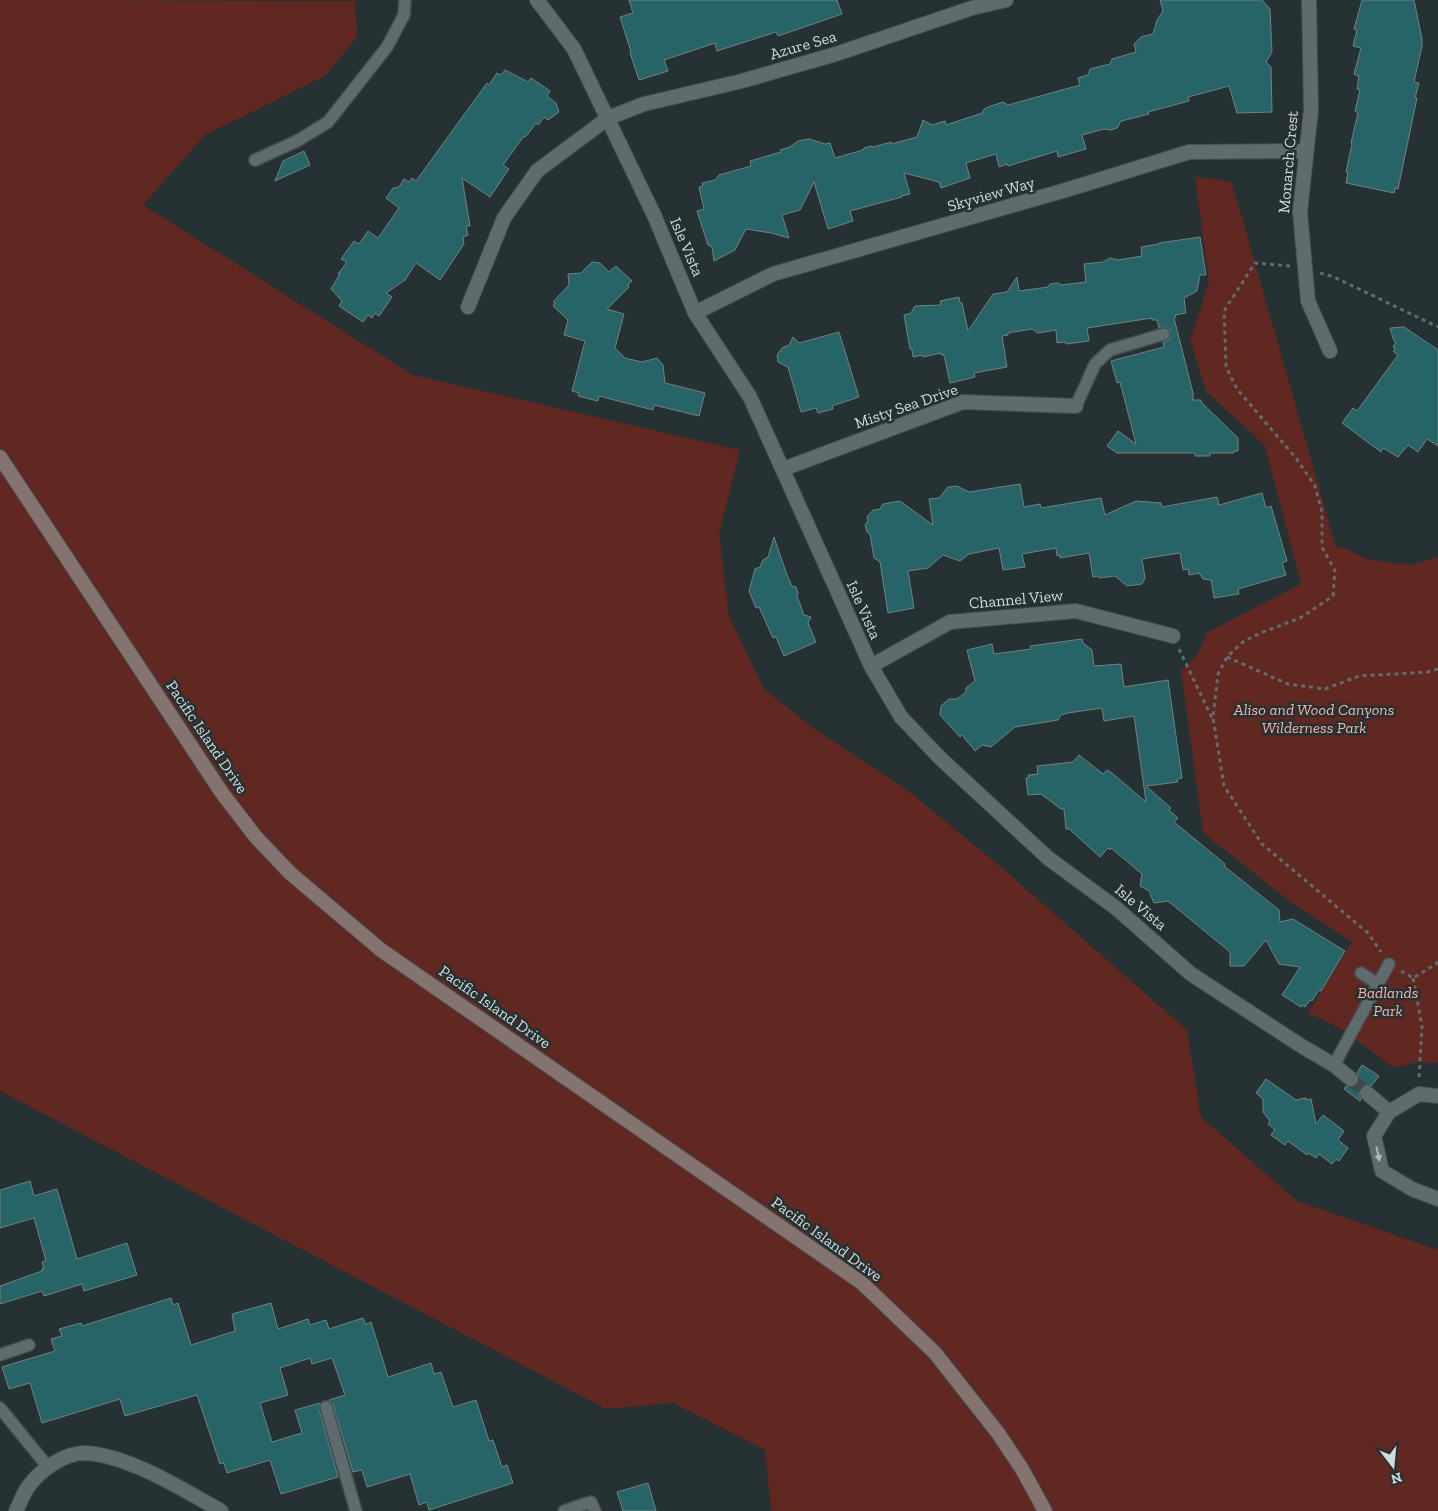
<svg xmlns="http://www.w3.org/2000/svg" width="1438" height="1511" font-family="'Zilla Slab',serif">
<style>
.green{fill:#612721}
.building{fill:#276468;stroke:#738182}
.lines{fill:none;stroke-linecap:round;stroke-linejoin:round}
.minor-tunnel{stroke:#3f4a4b;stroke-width:14;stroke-dasharray:14 7;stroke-linecap:butt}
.service-casing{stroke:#444f50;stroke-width:14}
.minor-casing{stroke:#444f50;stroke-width:16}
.tertiary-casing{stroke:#444f50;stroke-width:16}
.secondary-casing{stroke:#444f50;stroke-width:16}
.path{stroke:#616c6d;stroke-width:3;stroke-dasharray:4 4;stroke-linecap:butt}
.service{stroke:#5f6c6d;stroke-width:11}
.minor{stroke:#5f6c6d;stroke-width:14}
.tertiary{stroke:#5f6c6d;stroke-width:14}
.secondary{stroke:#857370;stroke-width:14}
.oneway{fill:#b0b9b9}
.labels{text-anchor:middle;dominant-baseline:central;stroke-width:5;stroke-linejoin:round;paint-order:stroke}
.street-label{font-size:16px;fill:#d2dada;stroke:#253132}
.park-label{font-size:16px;font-style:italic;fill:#f5b2a8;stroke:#253132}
</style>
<rect width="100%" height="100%" fill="#253132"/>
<!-- green -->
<g class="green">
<polygon points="0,0 355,1 357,37 325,76 205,135 143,205 413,375 740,450 719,534 729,616 764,689 813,728 907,790 1001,867 1187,1030 1201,1117 1297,1201 1438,1250 1438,1511 771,1511 765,1450 673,1403 606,1409 0,1091"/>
<path d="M1195,177L1215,179L1232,183L1336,547L1345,548L1366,559L1410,565L1438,557V1063L1417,1062L1399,1067L1391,1066C1372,1052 1329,1016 1307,1015L1352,942L1292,903L1203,833L1181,670C1196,659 1201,650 1206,633L1301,584L1265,446L1206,391L1190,340L1209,282Z"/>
</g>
<!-- building -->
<g class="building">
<polygon points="629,0 837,0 842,14 778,36 776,32 717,51 715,43 664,60 668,71 639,80 630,53 631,52 620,17 633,13"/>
<polygon points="1160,0 1262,0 1270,9 1272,52 1266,62 1271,67 1272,112 1237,113 1229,86 1188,97 1189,101 1148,112 1149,114 1121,121 1117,128 1111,130 1104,129 1082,135 1086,149 1058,157 1057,151 1008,166 1007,164 999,167 996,154 966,163 970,178 941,188 939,182 904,173 910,194 901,196 902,197 850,211 853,221 828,229 814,182 800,210 782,215 789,238 771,233 746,229 735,250 714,261 712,247 708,245 697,211 704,209 699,187 703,186 702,183 715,180 719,175 751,166 750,161 781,152 780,150 790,147 798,141 809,139 825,144 830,143 835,158 863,150 864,148 871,146 873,147 891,142 891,144 917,137 923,120 932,125 945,121 946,125 982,113 984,109 991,106 1003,102 1008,105 1080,85 1078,78 1088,75 1090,69 1110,64 1112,59 1136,52 1134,44 1141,37 1153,34 1157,20 1163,11"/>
<polygon points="1362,0 1414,0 1422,39 1422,46 1414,82 1419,83 1415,98 1417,98 1398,189 1395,188 1394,193 1346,183 1348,172 1346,172 1352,144 1351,143 1358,113 1355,111 1360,90 1357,89 1359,76 1354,74 1361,48 1353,46 1357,30 1354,29"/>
<polygon points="505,70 528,82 531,78 550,91 547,96 556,103 559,112 548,120 544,117 538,125 536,123 528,134 525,137 524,136 503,165 509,169 490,197 462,178 470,226 466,226 468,235 463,237 464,244 440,280 416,263 405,280 386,293 392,297 379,316 375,313 372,318 368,315 363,322 339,306 342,301 331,289 340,274 338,274 347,262 341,259 354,241 359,244 368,231 378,238 399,208 386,198 393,188 399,187 404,179 409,182 412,178 416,181 487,83 489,85 497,73 501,75"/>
<polygon points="304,151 310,165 275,181 283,161"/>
<polygon points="1200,237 1206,275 1200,275 1197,291 1184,298 1186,313 1175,315 1176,317 1174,318 1193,393 1193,400 1201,400 1201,402 1238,438 1238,451 1234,451 1234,453 1210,453 1210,456 1195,456 1195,453 1117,453 1107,446 1118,431 1136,444 1120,382 1117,383 1111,361 1164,347 1163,342 1170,339 1171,331 1166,327 1159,328 1157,320 1152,320 1152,318 1087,328 1089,341 1066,344 1065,342 1057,343 1056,330 1038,333 1032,329 1008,333 1008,335 1002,336 1007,367 974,373 975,377 950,383 944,355 941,355 941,353 923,357 922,355 913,357 912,349 910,349 904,315 911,313 915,306 941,305 940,301 959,297 960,303 962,303 968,331 993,294 1007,292 1017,277 1019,291 1048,287 1050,284 1058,283 1061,285 1086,282 1084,264 1103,262 1110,258 1118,260 1142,256 1141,247 1159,244 1159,243"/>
<polygon points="592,262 600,263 609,272 616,266 632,281 628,284 629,287 607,309 624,314 615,348 625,358 642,362 657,358 663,365 665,383 705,393 699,416 654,405 653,410 599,396 598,401 578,396 579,393 572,391 585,341 564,335 568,320 553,306 555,303 553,302 569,285 568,274 581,273"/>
<polygon points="1404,327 1438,350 1438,446 1427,439 1418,452 1408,445 1398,457 1383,448 1381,452 1342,423 1353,408 1357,411 1398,355 1393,351 1396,348 1393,347 1396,342 1394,341 1390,328"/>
<polygon points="839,332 859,397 832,406 833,409 818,413 816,408 801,412 788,367 778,362 777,355 782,348 789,345 793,337 799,343"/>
<polygon points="1020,484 1024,507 1040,504 1041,508 1101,498 1105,515 1136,501 1161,503 1162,507 1217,497 1219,505 1262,493 1266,508 1271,506 1287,561 1282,563 1286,575 1238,589 1239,594 1214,598 1211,580 1203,579 1199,573 1189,575 1188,569 1183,570 1180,553 1142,559 1145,578 1142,584 1127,586 1115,576 1099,578 1098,576 1093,577 1089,553 1060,558 1060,555 1057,556 1056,548 1022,554 1025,567 1003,570 999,548 969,554 960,561 943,555 928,568 908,571 914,608 888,613 880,562 874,558 870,534 867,532 865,525 868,521 867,517 873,510 880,509 883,504 900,501 933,525 929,499 939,498 948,487 957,486 969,492"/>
<polygon points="774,537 787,575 792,586 796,587 798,593 797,596 804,615 811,617 808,623 816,642 784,656 776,637 773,638 759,607 756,608 749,591 755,569 760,567 763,560 768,557"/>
<polygon points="1082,639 1083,643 1092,650 1094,666 1121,664 1124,687 1168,680 1182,778 1177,779 1178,782 1146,786 1171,808 1169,810 1178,818 1174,822 1225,864 1224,866 1279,910 1280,922 1293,919 1345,951 1321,991 1319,990 1312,1001 1310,1000 1305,1007 1302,1005 1301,1007 1282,995 1300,967 1279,964 1266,940 1244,966 1230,966 1230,952 1168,901 1154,903 1149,891 1140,886 1142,874 1111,848 1110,850 1108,848 1100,857 1069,829 1066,829 1064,809 1061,809 1041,794 1028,795 1026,778 1029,777 1028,775 1038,774 1037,766 1073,762 1079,755 1103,774 1107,770 1112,773 1146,802 1134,716 1104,721 1102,708 1068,713 1061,715 1058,720 1015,727 991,747 982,745 975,751 962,735 960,737 940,715 941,706 949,699 957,699 966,692 966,688 975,681 967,650 992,644 994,654 1031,649 1030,646"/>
<polygon points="1362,1065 1379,1076 1371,1086 1365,1085 1360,1088 1358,1092 1361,1099 1360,1101 1344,1089 1346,1086 1354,1087 1358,1084 1360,1080 1357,1073"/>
<polygon points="1266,1079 1296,1100 1306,1098 1306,1100 1311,1099 1316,1124 1323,1115 1344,1131 1338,1140 1348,1148 1339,1161 1336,1159 1332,1164 1319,1154 1316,1158 1308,1153 1307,1155 1288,1141 1285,1145 1271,1135 1275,1130 1268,1124 1270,1121 1263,1112 1263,1099 1256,1093"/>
<polygon points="30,1181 34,1196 57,1189 77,1259 127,1243 137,1275 84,1291 82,1284 44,1296 42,1291 0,1304 0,1286 42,1271 42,1269 44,1269 42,1262 46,1261 34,1218 0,1228 0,1190"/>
<polygon points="171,1298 173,1305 178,1303 191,1345 235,1331 232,1314 271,1303 278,1329 308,1319 310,1325 326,1320 329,1329 363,1318 365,1323 367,1324 371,1322 388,1377 431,1363 434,1374 441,1372 453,1407 476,1400 489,1441 493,1440 502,1467 507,1465 513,1483 429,1510 427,1502 419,1505 410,1474 367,1487 362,1470 353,1472 333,1405 329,1400 345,1395 332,1358 312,1364 310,1358 280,1368 288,1395 260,1403 272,1442 302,1433 295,1410 320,1403 319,1409 338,1477 281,1494 270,1460 227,1473 224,1463 220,1464 197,1395 125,1416 120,1399 42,1423 30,1383 9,1389 2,1367 55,1351 51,1339 62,1336 59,1329 81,1323 82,1326"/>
<polygon points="648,1483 656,1511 623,1511 617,1492"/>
</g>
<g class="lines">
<!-- minor-tunnel -->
<polyline class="minor-tunnel" points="1351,1079 1367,1093"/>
<defs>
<g id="service">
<polyline points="255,160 297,141 328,122 387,47 404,15 405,0"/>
<polyline points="1076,406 1095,364 1110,350 1164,334"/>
<polyline points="1378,984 1389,964"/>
<polyline points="1334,1065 1378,984 1361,973"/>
<polyline points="0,1355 29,1345"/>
<polyline points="326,1407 356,1511"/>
<polyline points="0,1408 48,1467"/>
<polyline points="564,1511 591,1502 595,1511"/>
</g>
<g id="minor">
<polyline points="537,0 574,49 654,215 695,313 750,397 871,666 901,717 940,758 1048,858 1116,908 1191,974 1303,1047 1334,1065 1351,1079"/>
<polyline points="1309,0 1311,110 1300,212 1308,301 1330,351"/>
<polyline points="468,307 504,218 537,171 608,118 644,104 742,81 836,54 972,8 1006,0"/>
<polyline points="695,313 773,274 1066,190 1189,152 1306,151"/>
<polyline points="783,469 963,402 1076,406"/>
<polyline points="871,666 950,622 1076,611 1173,636"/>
<polyline points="1367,1093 1389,1112"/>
<polyline points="1438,1096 1419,1094 1389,1112 1374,1136 1382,1171 1412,1189 1438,1199"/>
</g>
<path id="tertiary" d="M16,1511C20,1503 23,1494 28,1487C40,1470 64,1453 85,1453C128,1455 184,1490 221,1511"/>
<polyline id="secondary" points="0,457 222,793 255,836 290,873 381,950 862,1283 935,1353 998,1433 1022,1469 1045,1511"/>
</defs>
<!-- service casing -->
<use href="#service" class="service-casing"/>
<!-- minor casing -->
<use href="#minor" class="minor-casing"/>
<!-- tertiary casing -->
<use href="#tertiary" class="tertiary-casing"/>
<!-- secondary casing -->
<use href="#secondary" class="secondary-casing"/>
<!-- path -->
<g class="path">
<polyline points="1290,266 1255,263 1224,311 1226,367 1237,389 1296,458 1315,486 1322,512 1322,547 1335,571 1333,596 1300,618 1263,632 1244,641 1227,657 1218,674 1213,718 1224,786 1262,844 1368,933 1381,952"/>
<polyline points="1320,273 1334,277 1438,327"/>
<polyline points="1179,649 1212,718"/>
<polyline points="1227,657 1288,684 1325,689 1359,676 1428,672 1438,669"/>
<polyline points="1401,971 1413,978 1436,964 1438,960"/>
<polyline points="1413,978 1422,1026 1419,1079"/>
</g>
<!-- service -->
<use href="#service" class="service"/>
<!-- minor -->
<use href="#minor" class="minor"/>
<!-- tertiary -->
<use href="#tertiary" class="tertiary"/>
<!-- secondary -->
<use href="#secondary" class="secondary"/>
</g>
<!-- one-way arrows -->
<defs><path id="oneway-solid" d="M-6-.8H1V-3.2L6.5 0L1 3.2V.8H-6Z" transform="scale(1.25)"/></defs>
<use class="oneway" href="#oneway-solid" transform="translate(1378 1154) rotate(78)"/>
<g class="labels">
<!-- street labels -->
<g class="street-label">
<text transform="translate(803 45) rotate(-16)">Azure Sea</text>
<text transform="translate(1288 162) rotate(-85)">Monarch Crest</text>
<text transform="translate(991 194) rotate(-16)">Skyview Way</text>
<text transform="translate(687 247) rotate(67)">Isle Vista</text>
<text transform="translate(906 406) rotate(-19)">Misty Sea Drive</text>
<text transform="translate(1016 599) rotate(-5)">Channel View</text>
<text transform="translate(864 610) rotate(66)">Isle Vista</text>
<text transform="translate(207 737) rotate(56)">Pacific Island Drive</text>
<text transform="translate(1141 907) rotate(40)">Isle Vista</text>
<text transform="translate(495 1007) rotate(35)">Pacific Island Drive</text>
<text transform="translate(827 1239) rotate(36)">Pacific Island Drive</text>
</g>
<!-- park labels -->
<g class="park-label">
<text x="1314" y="709">Aliso and Wood Canyons<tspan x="1314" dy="18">Wilderness Park</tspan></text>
<text x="1388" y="992">Badlands<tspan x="1388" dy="18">Park</tspan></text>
</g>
</g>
<!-- north arrow -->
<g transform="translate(1393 1466) rotate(164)" stroke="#253132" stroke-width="4" paint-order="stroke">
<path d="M0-4L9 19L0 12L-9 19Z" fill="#d2dada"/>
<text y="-8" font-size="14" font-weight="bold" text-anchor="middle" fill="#d2dada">N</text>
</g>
</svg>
